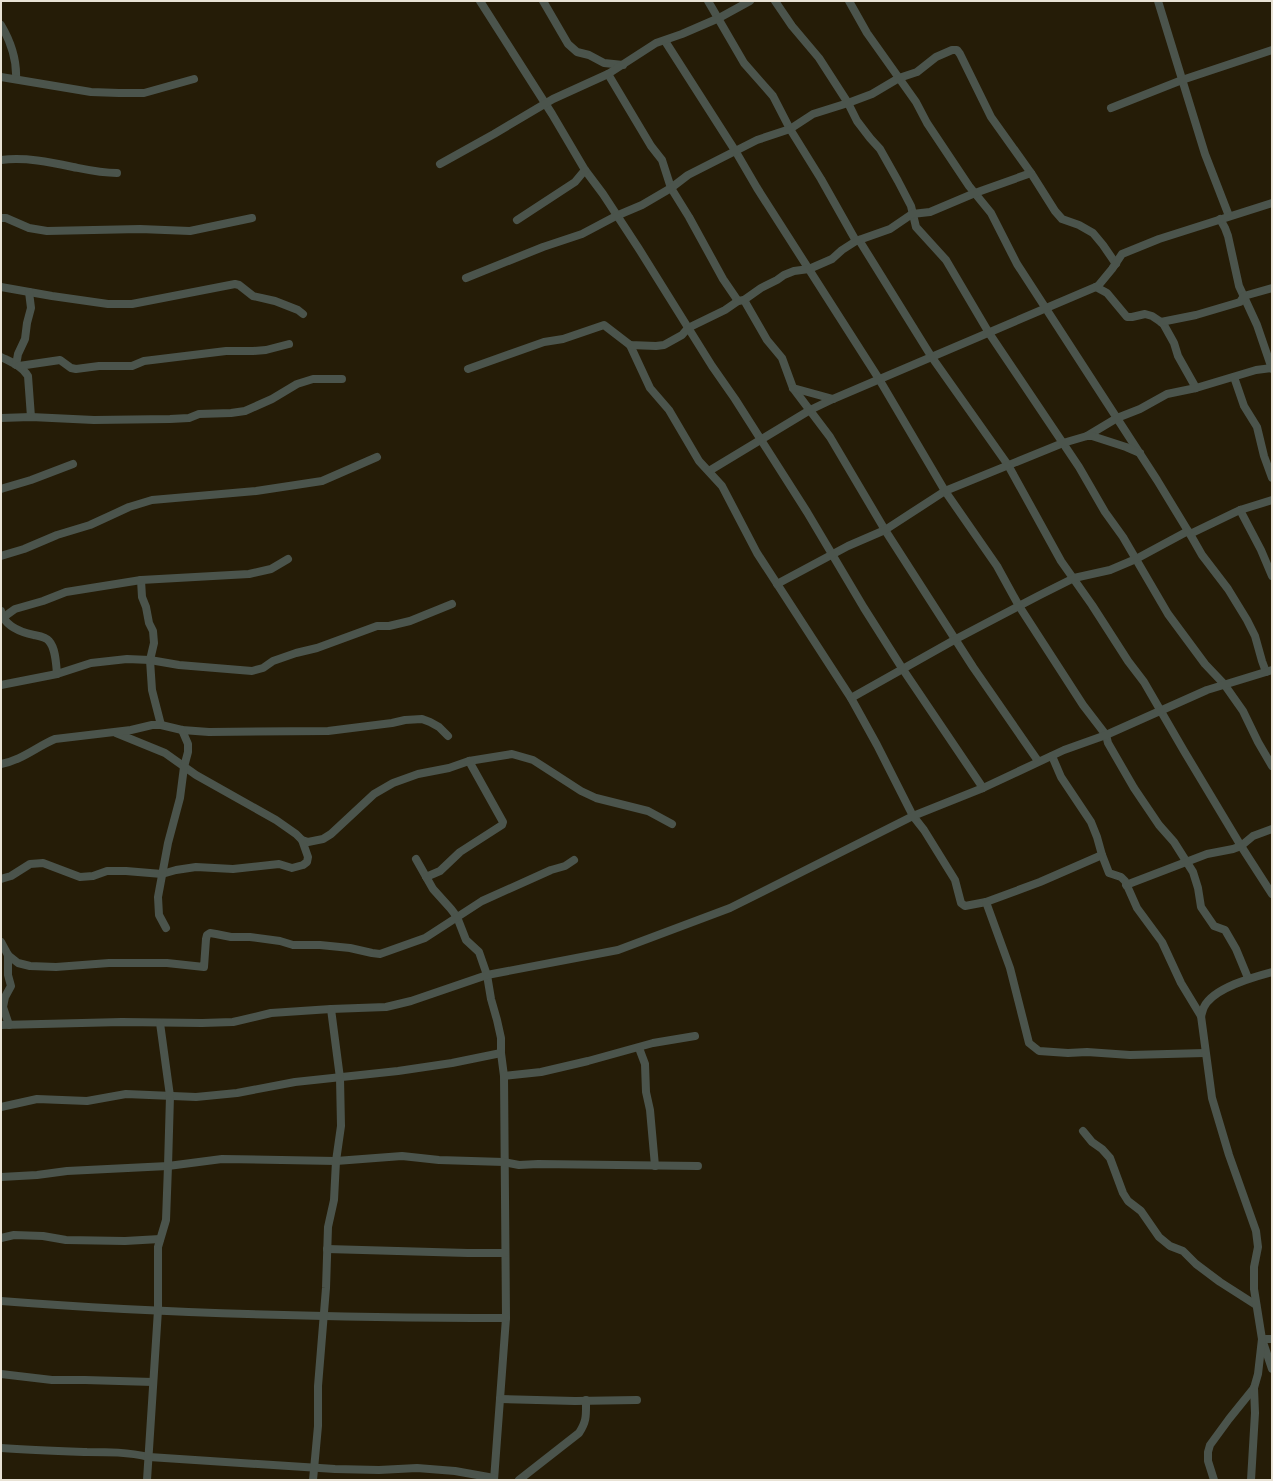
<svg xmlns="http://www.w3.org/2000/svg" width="1273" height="1481" font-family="'Work Sans',sans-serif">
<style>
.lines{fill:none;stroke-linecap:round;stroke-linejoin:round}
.street{stroke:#4b544c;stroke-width:8}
</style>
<rect width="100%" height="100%" fill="#251c07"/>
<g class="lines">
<!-- street -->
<g class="street">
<polyline points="480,1 552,114 585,170 603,194 639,249 712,366 735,399 807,512 864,608 902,668 983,788"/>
<polyline points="543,1 568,44 577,52 589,55 604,63 623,65"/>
<polyline points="708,1 744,63 773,96 790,129 821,179 856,241"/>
<polyline points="775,1 792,26 819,58 848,103 857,121 870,138 880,149 898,181 911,206 916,227 946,260 989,333 1079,467 1105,512 1123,537 1168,614 1205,664 1224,684 1243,711 1258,742 1272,766"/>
<polyline points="849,1 867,33 916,102 927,123 969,186 991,213 1017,264 1157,480 1188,531"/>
<polyline points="1158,1 1205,154 1229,216"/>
<path d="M1,25C11,42 17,59 16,79"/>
<polyline points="665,41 736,152 757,188 879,379 945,491 997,566 1019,606 1083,705 1106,735 1108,743 1134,788 1159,825 1174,842 1193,872 1198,888 1201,907 1214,926 1225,930 1236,949 1248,978"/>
<polyline points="608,74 651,146 662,160 671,188 689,217 723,279 738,301"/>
<polyline points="1,77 91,92 119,93 144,93 194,79"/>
<polyline points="1111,108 1182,80 1272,50"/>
<path d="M1,160C25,157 50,162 73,167C88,170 101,173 117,173"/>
<polyline points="440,164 494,134 553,99 608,74 656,43 682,34 719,18 750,1"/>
<polyline points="1,218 6,218 29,228 47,231 140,229 190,231 252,218"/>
<polyline points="1220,219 1225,228 1228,236 1239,286 1257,325 1272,369"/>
<polyline points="517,220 575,182 585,170"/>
<polyline points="859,240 931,356 1008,465 1061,561 1092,605 1128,661 1144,682 1184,751 1241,846 1272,894"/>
<polyline points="466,278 543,247 582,234 616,216 642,205 671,188 688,175 757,140 790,129 813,114 848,103 872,94 899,78 917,72 936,57 952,50 957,50 960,54 991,117 1031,173 1055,211 1062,219 1079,225 1093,233 1103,245 1116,264"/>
<polyline points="1,287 52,296 108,304 132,304 235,284 239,285 253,296 275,301 298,310 303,314"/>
<polyline points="1096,287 1107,293 1127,317 1132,317 1145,314 1152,316 1161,322 1164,325 1174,343 1178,356 1196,388"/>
<polyline points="744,300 767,340 782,358 793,388 830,437 885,530 973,667 1038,761"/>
<polyline points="1161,322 1196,315 1240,302 1244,296 1272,288"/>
<polyline points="630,345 650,388 669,410 699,461 722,486 757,553 851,698 877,745 913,816 924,830 955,880 961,903 965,906 986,902 1040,882 1102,855"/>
<path d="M1,357C11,362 22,366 28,376L31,417"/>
<polyline points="16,365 18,354 25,339 27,323 31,308 29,292"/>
<polyline points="19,366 60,360 71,368 76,369 99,366 132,366 144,361 226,351 253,351 266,350 289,344"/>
<polyline points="468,369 544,342 563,339 604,325 630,345 656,346 664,345 682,335 688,328 725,310 738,301 744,300 761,288 777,280 784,275 794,271 809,269 832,259 842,250 856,241 890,229 912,214 930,212 975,193 1031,173"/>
<polyline points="1234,377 1244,406 1257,427 1264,456 1272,478"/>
<polyline points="793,388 833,399"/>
<polyline points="1,418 31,417 94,420 170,419 189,418 199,414 231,413 245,411 272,399 297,384 313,379 342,379"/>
<polyline points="1087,436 1117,418 1140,409 1167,394 1196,388 1256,370 1272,368"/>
<polyline points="709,471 810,410 833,399 1098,286 1112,269 1122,254 1159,239 1272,203"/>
<polyline points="1,489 31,480 73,464"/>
<polyline points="1240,510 1261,550 1272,576"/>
<polyline points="1190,534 1202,555 1228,589 1247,620 1255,636 1262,661 1266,672"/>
<polyline points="1,556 24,549 57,535 90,525 129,507 152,500 256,491 322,481 377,457"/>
<polyline points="141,580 142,597 146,607 149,623 153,631 154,643 150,660 152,690 161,725"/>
<polyline points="777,584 848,546 885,530 945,491 1063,443 1087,436 1092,436 1126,447 1140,453"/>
<path d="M1,611C4,626 20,632 34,635C39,636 46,637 49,641C56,649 56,664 57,674L91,663L127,659L150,660L179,665L252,671L263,668L273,661L296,653L317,648L377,626H389L410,621L452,604"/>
<polyline points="1,619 15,609 43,601 66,592 141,580 249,574 271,569 288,559"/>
<polyline points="1,685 57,674"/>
<polyline points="851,698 956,639 1040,595 1074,578 1110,570 1136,559 1188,531 1190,534 1240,510 1272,500"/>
<polyline points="116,733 165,753 196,775 276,820 296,834 302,840 308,842 323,839 331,834 374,794 393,783 418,774 449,768 469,761 512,754 533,760 581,791 596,798 648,811 672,824"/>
<polyline points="1052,756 1061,777 1091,822 1097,837 1102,855 1109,873 1121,877 1125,881 1137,908 1162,942 1181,983 1201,1016"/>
<path d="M1,764C22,760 36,747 55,739L131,730L152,725H161L182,730L209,732L328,731L392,723L405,720L422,719L430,722L439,727L448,736"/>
<polyline points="416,859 433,889 451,909 457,917 466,940 479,952 487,975 491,999 497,1020 501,1038 501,1053 504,1076 506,1318 494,1480"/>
<polyline points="426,877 440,871 460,852 502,825 503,822 469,761"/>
<polyline points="1,879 11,876 30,864 43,863 80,877 93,876 107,871 126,871 162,874 176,870 196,867 233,869 279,864 292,868 303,865 307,862 308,857 302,840"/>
<polyline points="1126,885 1207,854 1233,849 1241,846 1253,836 1272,829"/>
<polyline points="986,902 1010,968 1029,1043 1039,1051 1068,1053 1087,1052 1130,1055 1205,1053"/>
<polyline points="166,928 159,915 158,897 168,843 180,798 184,767 188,752 188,744 182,730"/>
<polyline points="1,942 8,955 18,963 30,966 56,967 109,963 167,963 204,967 206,939 207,935 210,933 216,934 231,937 250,937 280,941 293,945 320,945 350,948 372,953 380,954 425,938 482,901 551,870 565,866 574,860"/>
<polyline points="8,955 8,975 11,986 5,997 3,1007 9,1025"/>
<polyline points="1,1025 122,1022 202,1023 233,1022 271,1013 331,1009 386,1007 411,1001 487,975 618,950 730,908 913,816 983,788 1064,750 1106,735 1207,690 1272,670"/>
<polyline points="639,1048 645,1064 646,1092 650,1110 655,1166"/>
<polyline points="504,1076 541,1072 588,1061 653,1043 695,1036"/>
<polyline points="1,1107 37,1099 87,1101 126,1094 196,1097 237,1093 295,1082 398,1071 452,1063 501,1053"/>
<polyline points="1083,1131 1092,1142 1102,1149 1110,1158 1123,1193 1128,1201 1141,1211 1159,1237 1170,1246 1183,1251 1196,1264 1220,1282 1256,1305"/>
<polyline points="1,1177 37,1175 67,1171 168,1166 222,1159 336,1161 402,1156 439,1160 504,1162 519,1165 538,1164 698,1166"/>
<polyline points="1,1238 14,1235 43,1236 66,1240 125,1241 160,1239"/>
<polyline points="327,1249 468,1253 505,1253"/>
<path d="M1,1301C169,1314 337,1318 506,1318"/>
<polyline points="1272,1339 1262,1339 1272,1369"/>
<polyline points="1,1374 52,1380 85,1380 153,1382"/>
<polyline points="500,1399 575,1401 637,1400"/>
<path d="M1,1448C30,1450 59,1451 87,1452C108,1452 128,1452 149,1457L335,1469L379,1470L417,1468L455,1471L494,1478"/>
<polyline points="147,1480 158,1310 158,1247 166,1220 168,1166 170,1096 160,1023"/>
<polyline points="313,1480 318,1426 318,1386 326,1288 328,1227 334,1200 336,1161 341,1126 340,1078 331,1009"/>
<path d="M519,1480L579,1433C587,1421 586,1415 586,1400"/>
<path d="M1214,1480L1208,1461V1452L1210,1445L1229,1419L1254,1388L1258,1374L1262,1339L1254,1289V1267L1258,1247L1256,1231L1229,1155L1212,1098L1201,1016C1202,1013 1203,1009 1204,1007C1213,988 1253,977 1272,972"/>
<polyline points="1251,1480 1255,1413 1254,1388"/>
</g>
</g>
<!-- border -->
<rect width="1273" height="1481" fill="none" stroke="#e8e2d5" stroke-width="4"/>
</svg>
